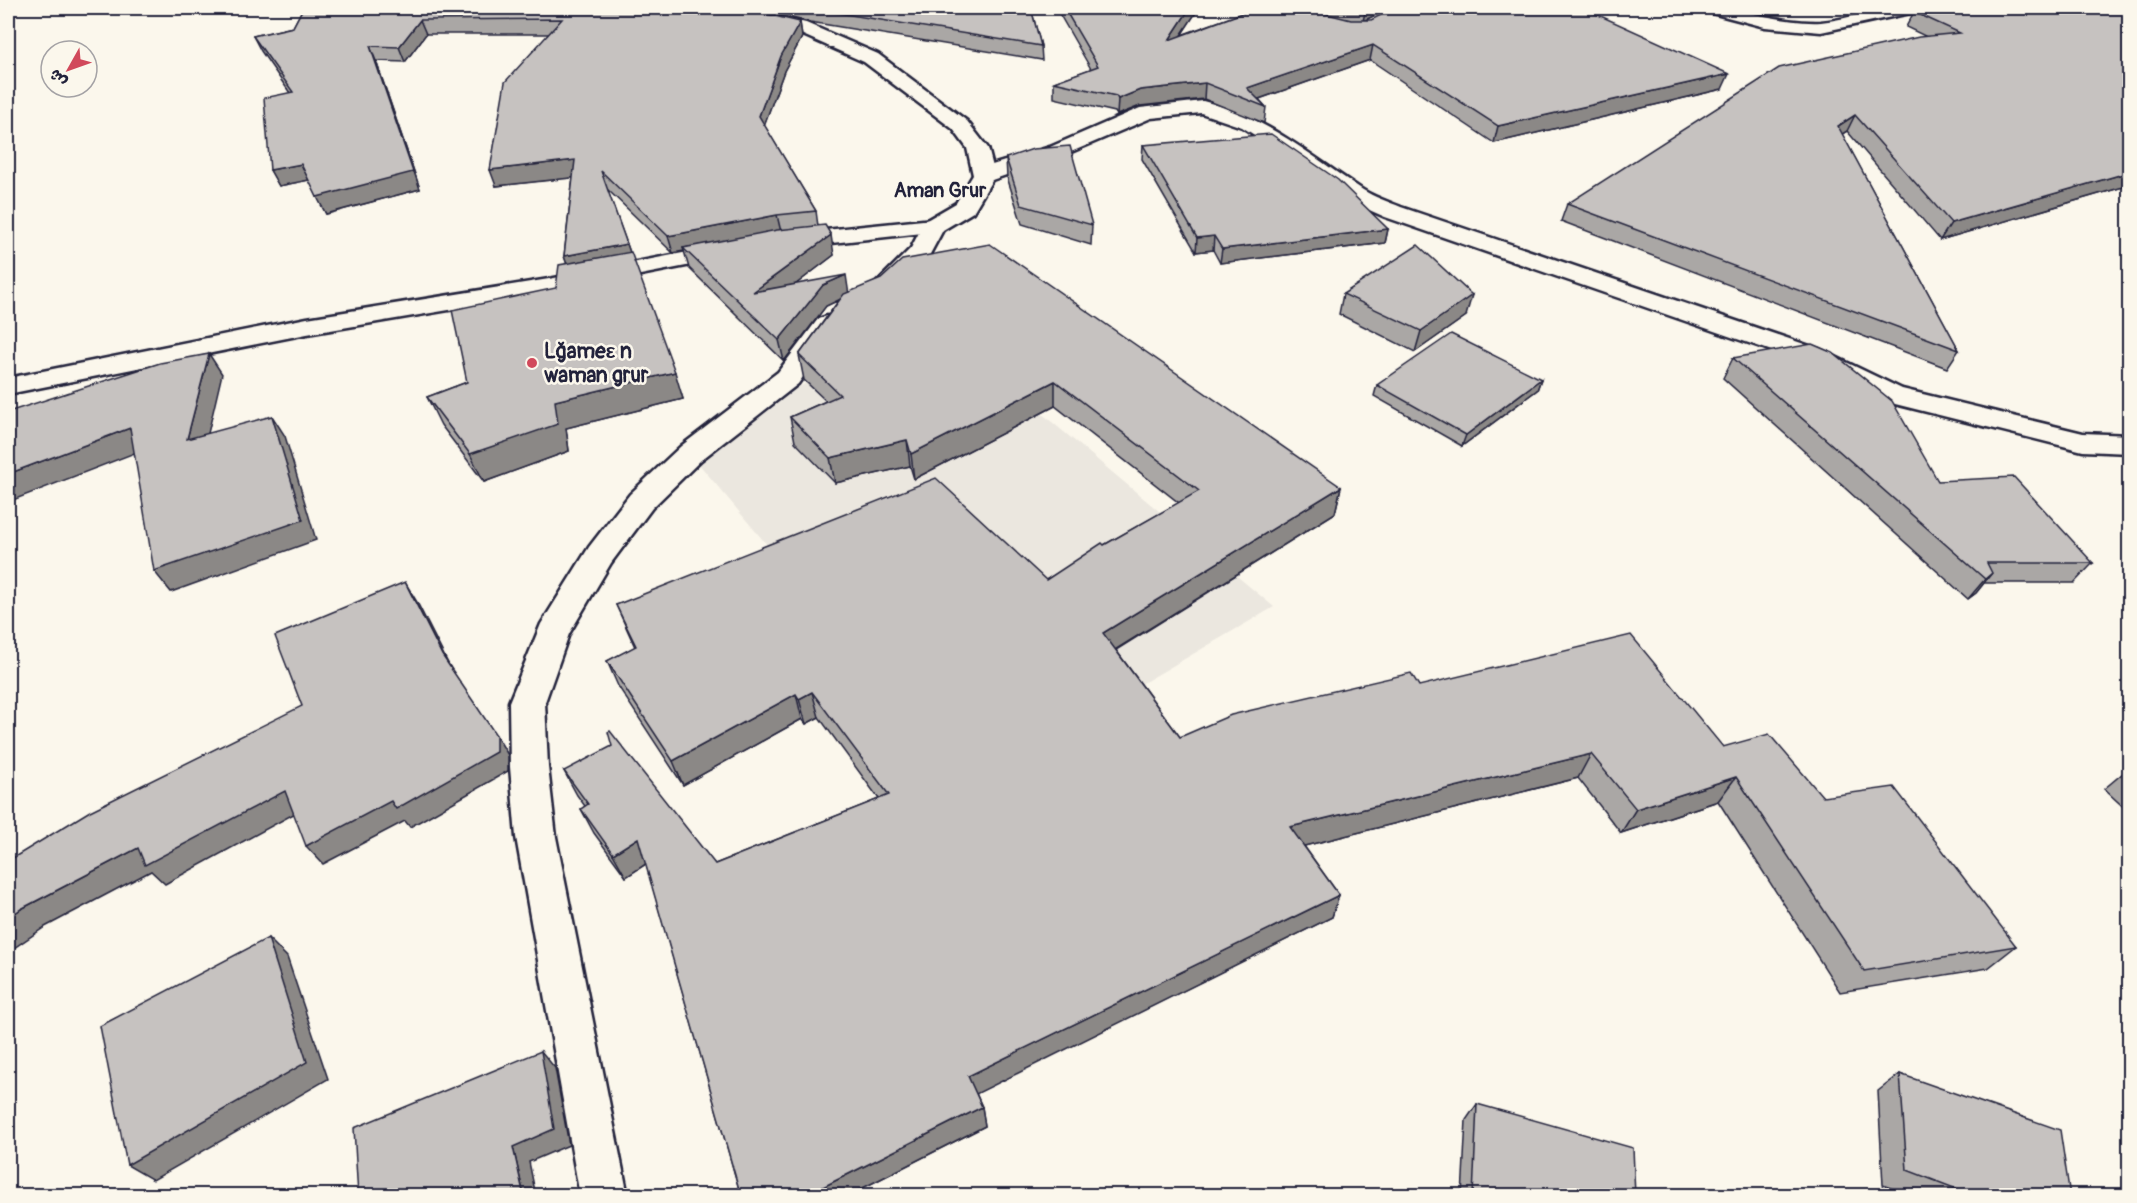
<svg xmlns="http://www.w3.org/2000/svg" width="2137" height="1203" font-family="Pangolin,'Playpen Sans Arabic',sans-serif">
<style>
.built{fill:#ebe7df}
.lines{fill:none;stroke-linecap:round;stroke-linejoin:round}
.minor-casing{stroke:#22223b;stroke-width:5}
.tertiary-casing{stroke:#22223b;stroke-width:5}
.secondary-casing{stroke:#22223b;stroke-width:5}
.minor{fill:#fbf7ec;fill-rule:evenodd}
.tertiary{fill:#fbf7ec;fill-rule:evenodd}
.secondary{fill:#fbf7ec;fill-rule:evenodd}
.wall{fill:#aaa7a5;stroke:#22223b;stroke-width:1.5}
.shaded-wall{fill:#8b8886;stroke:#22223b;stroke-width:1.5}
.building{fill:#c6c2c0;stroke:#22223b;stroke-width:1.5}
.poi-dot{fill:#d1495b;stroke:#fbf7ec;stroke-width:2}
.labels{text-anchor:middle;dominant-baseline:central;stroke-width:5;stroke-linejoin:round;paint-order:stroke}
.far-quarter-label{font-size:20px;font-weight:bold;fill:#22223b;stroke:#fbf7ec}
.poi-label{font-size:21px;font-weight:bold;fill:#22223b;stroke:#fbf7ec;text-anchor:start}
</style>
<rect width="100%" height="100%" fill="#fbf7ec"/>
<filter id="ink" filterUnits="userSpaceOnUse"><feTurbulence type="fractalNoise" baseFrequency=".0167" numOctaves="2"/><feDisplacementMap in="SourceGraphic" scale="12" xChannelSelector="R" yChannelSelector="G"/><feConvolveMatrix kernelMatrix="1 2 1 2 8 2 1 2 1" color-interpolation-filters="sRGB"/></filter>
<g filter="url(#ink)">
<!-- built -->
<polygon class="built" points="926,317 1274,607 969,784 698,463 742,423 781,397"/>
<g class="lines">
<defs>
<g id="minor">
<path d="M1706,8C1744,8 1782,24 1821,22C1854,19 1884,4 1918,8L1915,12L1821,32L1765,27L1708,12Z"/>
<path d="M1203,101C1267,117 1309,155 1363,190C1374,197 1389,202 1401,207L1819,349L1902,389L2083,433L2130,435V453L2083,451L1883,401L1801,361L1385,217L1349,201L1301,165L1242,127L1201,113L1151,118L1064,155L992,180H976L973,175L976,170L1050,147L1140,108Z"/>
</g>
<g id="tertiary">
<polygon points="933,219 941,221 945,226 941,231 786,248 778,246 774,241 778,236 786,234"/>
<polygon points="729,244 737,246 741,251 737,256 549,293 307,334 8,394 8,378 307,318 549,279"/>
</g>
<g id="secondary">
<polygon points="709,8 739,8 806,23 878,54 967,121 988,148 995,175 973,212 943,230 929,256 891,294 882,296 873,294 870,289 911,248 925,221 956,203 973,175 967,148 953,129 864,62 794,31 712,12"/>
<polygon points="827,316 836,319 840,324 798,384 701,460 652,508 611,563 569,634 545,702 548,767 556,837 628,1196 580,1196 516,837 510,767 509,702 541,624 589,547 630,494 681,446 778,372 818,319"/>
</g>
</defs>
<!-- minor casing -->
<use href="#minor" class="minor-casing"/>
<!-- tertiary casing -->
<use href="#tertiary" class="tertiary-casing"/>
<!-- secondary casing -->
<use href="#secondary" class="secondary-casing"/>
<!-- minor -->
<use href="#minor" class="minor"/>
<!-- tertiary -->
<use href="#tertiary" class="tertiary"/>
<!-- secondary -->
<use href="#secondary" class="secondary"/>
</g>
<!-- wall -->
<g class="wall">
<polygon points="303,8 800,22 802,37 784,71 764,125 816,211 818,226 834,255 796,284 849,292 1341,487 1335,513 1116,650 1180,737 1419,686 1723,747 1823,797 2016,946 1988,968 1840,992 1718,801 1621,833 1578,778 1304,846 1339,895 1332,917 976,1093 982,1107 985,1126 847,1196 741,1196 646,864 626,877 594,833 581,809 585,806 577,795 564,771 715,864 879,799 819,717 806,724 802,719 683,785 618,686 607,661 635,647 616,605 1046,580 1104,545 1179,503 1055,406 914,479 910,466 835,483 795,442 790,417 826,401 804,380 799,355 839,300 826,306 784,361 689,268 684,251 673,253 607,189 683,399 566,428 569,451 484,482 441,425 427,397 467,382 556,288 567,264 564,256 573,177 496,186 549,34 426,34 405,62 376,61 420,189 326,214 309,180 279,186 270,170 290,93 261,51 253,36 293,27"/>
<polygon points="747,8 1031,8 1041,46 1042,60 810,22"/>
<polygon points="1056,8 1199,8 1181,35 1256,8 1390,8 1365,20 1722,89 1494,143 1370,60 1259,99 1266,107 1264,123 1204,99 1140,106 1117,115 1115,112 1054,98 1054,82 1091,69"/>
<polygon points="2130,8 2130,185 1940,240 1847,131 1842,134 1959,350 1947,368 1561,221 1567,204 1925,36 1906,27 1914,12"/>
<polygon points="1143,145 1388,229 1385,243 1220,263 1213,250 1196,252 1142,159"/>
<polygon points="1006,158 1092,225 1091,245 1022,224 1007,177"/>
<polygon points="1343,294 1466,316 1415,352 1339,314"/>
<polygon points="1733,358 1938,481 2093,563 2074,583 1984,583 1976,593 1968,599 1723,378"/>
<polygon points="1541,379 1537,390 1462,446 1374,396 1377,385"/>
<polygon points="2130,768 2130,813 2104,789 2128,769"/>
<polygon points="1900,1074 2070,1196 1911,1196 1883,1185 1878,1091"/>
<polygon points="1477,1104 1635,1196 1462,1196 1466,1120"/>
</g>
<!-- shaded-wall -->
<g class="shaded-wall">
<polygon points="1190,8 1199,8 1168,55 1169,40"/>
<polygon points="1366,8 1390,8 1363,21"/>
<polygon points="420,20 426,34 405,62 399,47"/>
<polygon points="800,22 802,37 784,71 762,131 759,116 781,56"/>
<polygon points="1373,45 1370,60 1253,101 1247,88"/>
<polygon points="370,46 376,61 420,189 326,214 317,197"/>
<polygon points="1729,74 1722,89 1494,143 1498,126"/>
<polygon points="1205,83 1204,99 1140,106 1117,115 1118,99 1140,90"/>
<polygon points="1855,115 1847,131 1830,142 1838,126"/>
<polygon points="575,160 580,177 496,186 490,170"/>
<polygon points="301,164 309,180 279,186 270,170"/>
<polygon points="2130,172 2130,185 1940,240 1951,223"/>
<polygon points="777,215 781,232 683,248 684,251 673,253 668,236"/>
<polygon points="1388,229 1385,243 1220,263 1222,249"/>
<polygon points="831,235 834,255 758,313 753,292"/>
<polygon points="1214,236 1213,250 1196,252 1197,238"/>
<polygon points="627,244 633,261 570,273 564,256"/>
<polygon points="846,275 849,295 826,306 784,361 779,340 823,285"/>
<polygon points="1472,295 1466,316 1415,352 1421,331"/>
<polygon points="209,354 222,374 202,459 187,439"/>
<polygon points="675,372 683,399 566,428 569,451 484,482 470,454 555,401"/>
<polygon points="1541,379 1537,390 1462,446 1466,435"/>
<polygon points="1055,381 1055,406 914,479 911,454"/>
<polygon points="272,416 285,436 316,540 171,592 154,571"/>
<polygon points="130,428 145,449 8,502 8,474"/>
<polygon points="907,440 910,466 835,483 830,458"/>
<polygon points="1341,487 1335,513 1102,658 1103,633"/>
<polygon points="1992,573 1976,593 1968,599 1985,579"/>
<polygon points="405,582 417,602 454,675 442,655"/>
<polygon points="812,692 819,717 806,724 799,699"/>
<polygon points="796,694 802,719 683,785 673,761"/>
<polygon points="496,735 508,755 508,771 410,827 405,821 323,864 306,846"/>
<polygon points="1591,754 1578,778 1284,851 1290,827"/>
<polygon points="1736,777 1718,801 1621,833 1636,809"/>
<polygon points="285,791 301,810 165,884 151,871 45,927 8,952 8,918 21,909 138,848"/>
<polygon points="638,838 650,861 626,877 613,854"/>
<polygon points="1339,895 1332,917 972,1096 968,1076"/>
<polygon points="268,938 287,957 328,1079 153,1180 127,1165"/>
<polygon points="541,1051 555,1068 569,1145 529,1162 536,1196 524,1196 513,1147"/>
<polygon points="982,1107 985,1126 847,1196 805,1196"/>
</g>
<!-- building -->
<g class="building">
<polygon points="303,8 740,8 800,22 781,56 759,116 816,211 777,215 668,236 601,171 627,244 564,256 575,160 490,170 505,82 562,19 420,20 399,47 370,46 413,172 317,197 301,164 270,170 264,98 293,92 253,36 293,27"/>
<polygon points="807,8 1031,8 1041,46 808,8"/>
<polygon points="1064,8 1190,8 1169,40 1256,8 1303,8 1351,20 1371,20 1395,8 1583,8 1729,74 1498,126 1373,45 1247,88 1266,107 1205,83 1140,90 1118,99 1116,96 1054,82 1098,66"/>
<polygon points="1941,8 2130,8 2130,172 1951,223 1855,115 1838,126 1959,350 1567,204 1779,68 1919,37 1960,33 1914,12"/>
<polygon points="1271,134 1338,180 1388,229 1222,249 1214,236 1197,238 1143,145"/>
<polygon points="1070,146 1092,225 1021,205 1006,158 1033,149"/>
<polygon points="825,225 831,235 753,292 846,275 823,285 779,340 683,248 777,230"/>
<polygon points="990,244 1341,487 1103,633 1180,737 1231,715 1411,673 1419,686 1631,635 1723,747 1769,734 1823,797 1894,787 2016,946 1864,971 1736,777 1636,809 1591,754 1290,827 1339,895 968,1076 982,1107 805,1196 741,1196 638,838 613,854 581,809 588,804 564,771 612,746 608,732 610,731 715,864 889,795 812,692 799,699 796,694 673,761 607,661 636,646 616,605 936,478 1046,580 1102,543 1104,545 1199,491 1055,381 911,454 907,440 830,458 790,417 840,395 799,355 844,294 881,279 902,260"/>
<polygon points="1418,245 1472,295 1421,331 1343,294"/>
<polygon points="631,252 675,372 555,401 558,424 470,454 427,397 467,382 452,310 556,288 559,265"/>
<polygon points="1451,334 1541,379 1466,435 1377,385"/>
<polygon points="1812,344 1833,353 1892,401 1938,481 2014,477 2093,563 1987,563 1992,573 1985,579 1733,358"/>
<polygon points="209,354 187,439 272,416 303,520 154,571 130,428 8,474 8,412 160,363"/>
<polygon points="405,582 442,655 496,735 496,752 396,809 391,801 306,846 285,791 145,865 138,848 21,909 8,918 8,861 90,811 302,706 275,636"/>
<polygon points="268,938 307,1062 127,1165 100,1026"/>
<polygon points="541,1051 554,1129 513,1147 524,1196 358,1196 354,1128"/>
<polygon points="1900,1074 2060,1130 2070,1196 1975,1196 1907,1170"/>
<polygon points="1477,1104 1633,1148 1635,1196 1473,1196"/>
</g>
</g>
<!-- markers -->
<circle class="poi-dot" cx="532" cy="363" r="6"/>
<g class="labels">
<!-- far-quarter labels -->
<g class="far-quarter-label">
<text x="940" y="190">Aman Grur</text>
</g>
<!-- poi labels -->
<g class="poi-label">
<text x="544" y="351">Lǧameε n<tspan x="544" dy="24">waman grur</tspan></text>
</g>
</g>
<!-- margin -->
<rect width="2137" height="1203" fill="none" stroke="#fbf7ec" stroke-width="30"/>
<rect x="15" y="15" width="2107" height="1173" fill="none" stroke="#22223b" stroke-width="2" filter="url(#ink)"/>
<!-- north arrow -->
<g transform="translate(69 69) rotate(230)"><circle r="28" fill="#fbf7ec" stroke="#a4a2a5" stroke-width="1.5"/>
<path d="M0-4.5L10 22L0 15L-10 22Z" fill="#d1495b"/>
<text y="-9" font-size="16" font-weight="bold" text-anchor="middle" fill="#22223b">ش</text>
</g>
</svg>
